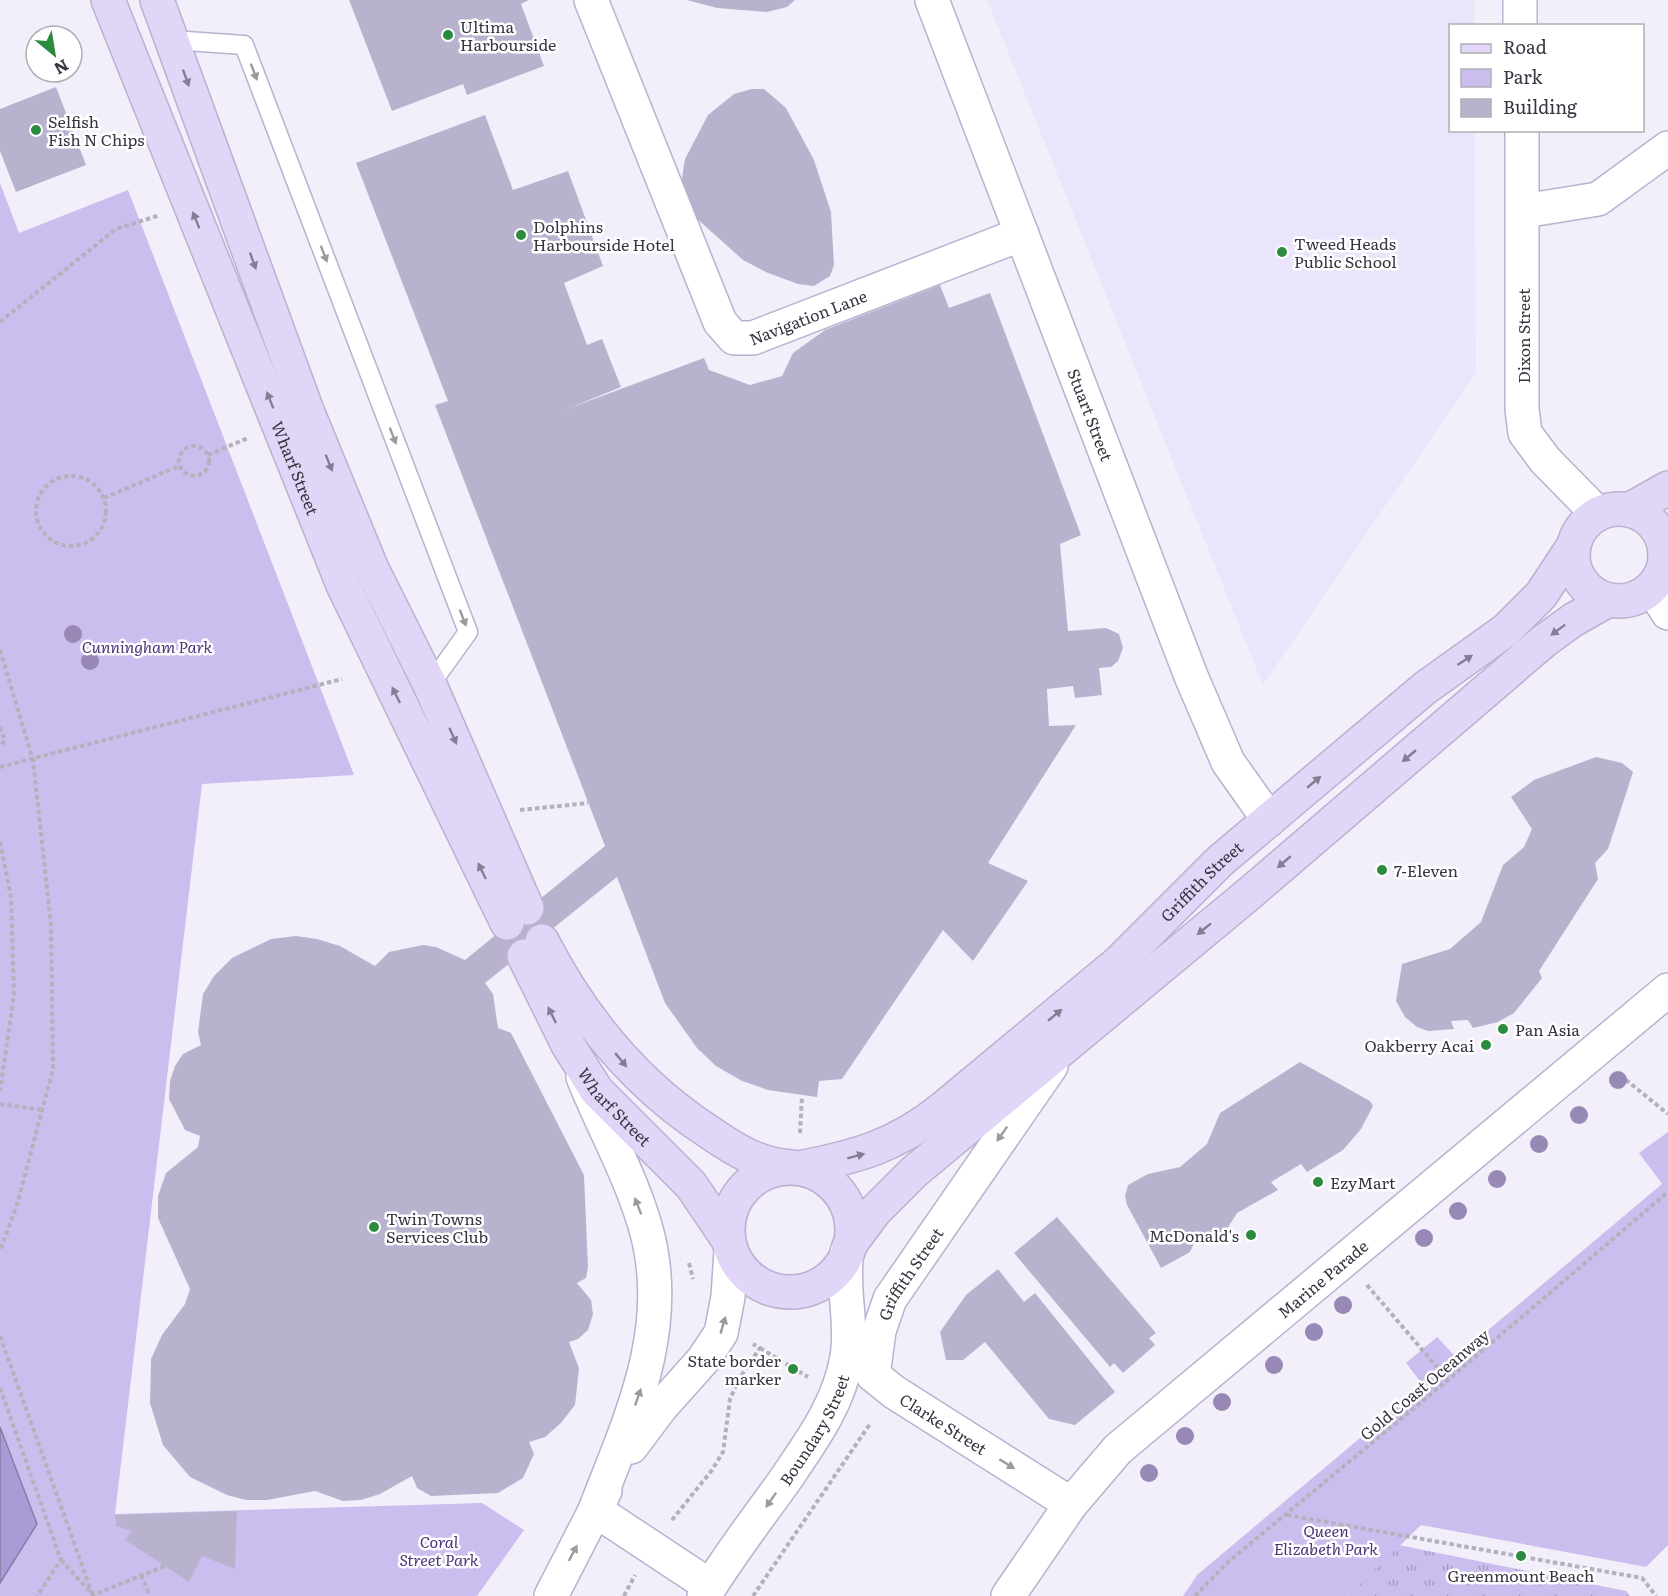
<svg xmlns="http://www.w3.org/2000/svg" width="1668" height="1596" font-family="Literata,serif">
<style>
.built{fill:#ebe5fc}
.grass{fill:url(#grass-tufts)}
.park{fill:#cbbeee}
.water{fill:#aa9ad6;stroke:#887ca9;stroke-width:1.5}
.building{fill:#b9b2cf}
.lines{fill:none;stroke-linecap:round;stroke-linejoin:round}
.service-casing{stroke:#b9b1cf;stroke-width:21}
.minor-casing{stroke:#b9b1cf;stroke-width:36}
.tertiary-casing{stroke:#b9b1cf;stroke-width:36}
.secondary-casing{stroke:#b9b1cf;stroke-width:36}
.path{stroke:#b4b1bd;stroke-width:4;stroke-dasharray:4.5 3;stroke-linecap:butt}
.service{stroke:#fff;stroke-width:18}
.minor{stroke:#fff;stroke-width:33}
.tertiary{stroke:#fff;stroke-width:33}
.secondary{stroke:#e1d6f8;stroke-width:33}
.tree{fill:#9788b5}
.oneway{fill:#9c9aa0}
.oneway2{fill:#847d93}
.poi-dot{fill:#2c8b3e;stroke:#fff;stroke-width:2}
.labels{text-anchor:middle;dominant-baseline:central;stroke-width:5;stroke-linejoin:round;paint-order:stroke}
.poi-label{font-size:16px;fill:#383541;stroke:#fff;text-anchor:start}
.street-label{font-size:16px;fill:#383541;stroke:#fff}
.park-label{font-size:16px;font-style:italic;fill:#4c337b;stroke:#fff}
</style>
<defs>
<pattern id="grass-tufts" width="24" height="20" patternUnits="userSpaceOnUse" patternTransform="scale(1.5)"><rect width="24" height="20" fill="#cbbeee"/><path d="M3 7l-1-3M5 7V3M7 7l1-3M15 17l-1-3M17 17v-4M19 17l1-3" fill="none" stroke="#a69bc2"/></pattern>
</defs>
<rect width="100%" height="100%" fill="#f2effb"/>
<!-- built -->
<polygon class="built" points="987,0 1474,0 1474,25 1450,26 1450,130 1475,131 1476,373 1263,685"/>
<!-- grass -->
<polygon class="grass" points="1399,1545 1626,1591 1630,1596 1348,1596"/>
<!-- park -->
<g class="park">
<polygon points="0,183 19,233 128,190 354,775 202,784 115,1514 482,1503 524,1530 477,1596 0,1596 0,1583 37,1524 0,1427"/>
<polygon points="1668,1132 1668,1545 1646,1567 1421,1525 1348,1596 1183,1596 1197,1575 1423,1385 1406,1363 1437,1337 1456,1357 1662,1184 1639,1153"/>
</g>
<!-- water -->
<polygon class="water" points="0,1427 37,1524 0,1583"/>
<!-- building -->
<g class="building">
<polygon points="349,0 529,0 521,4 544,66 467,95 463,84 392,111"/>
<polygon points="687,0 795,0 787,7 767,12 717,8"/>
<polygon points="56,87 86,165 16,192 0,151 0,109"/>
<polygon points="752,89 764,89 786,108 814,160 831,212 834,265 830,276 814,286 798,284 768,273 743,260 695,217 684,190 682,178 685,159 708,115 734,94"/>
<polygon points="485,115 513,190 568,171 603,266 564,283 587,345 602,339 621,387 567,409 704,358 709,370 750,385 782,376 793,353 825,330 940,285 949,308 990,293 1081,535 1060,544 1068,631 1106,628 1119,634 1123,648 1118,661 1111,667 1099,668 1102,695 1075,698 1073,686 1047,689 1049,726 1076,725 988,863 1028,881 973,961 943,930 842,1079 819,1081 817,1097 768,1090 742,1081 716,1066 697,1048 665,1003 617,877 485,983 493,994 498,1028 511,1033 584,1175 588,1267 586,1278 577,1283 591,1300 593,1314 588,1330 578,1339 569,1342 579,1368 575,1405 561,1423 545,1437 529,1442 534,1454 523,1478 498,1493 431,1496 417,1488 412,1476 380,1494 361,1500 343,1501 315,1491 267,1500 246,1500 227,1495 190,1477 163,1445 150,1403 151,1359 162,1335 185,1304 190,1289 158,1218 158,1196 166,1173 198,1147 200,1136 185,1130 169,1099 170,1081 175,1066 183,1054 201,1045 198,1032 203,994 214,976 232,958 271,939 296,936 317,939 340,946 375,966 389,952 423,945 436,947 465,960 605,846 435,405 448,401 356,163"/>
<polygon points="1596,757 1622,763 1633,772 1608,849 1595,863 1598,879 1539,971 1542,978 1514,1013 1498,1022 1473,1028 1468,1020 1451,1021 1454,1029 1428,1031 1417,1027 1405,1017 1396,1001 1402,964 1450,949 1481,922 1503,865 1524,847 1532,829 1511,797 1534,780"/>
<polygon points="1300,1062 1370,1101 1373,1106 1361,1129 1343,1150 1307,1172 1301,1164 1271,1182 1278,1190 1237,1213 1227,1229 1212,1237 1208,1231 1196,1239 1190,1252 1161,1268 1127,1205 1125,1196 1128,1185 1148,1174 1180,1167 1207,1144 1220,1113"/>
<polygon points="1057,1217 1156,1333 1149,1338 1155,1345 1123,1373 1114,1363 1110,1367 1014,1253"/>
<polygon points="998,1269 1024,1302 1035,1293 1115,1392 1075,1425 1049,1419 985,1342 963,1360 946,1360 940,1332 966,1295"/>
<polygon points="237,1511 235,1569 202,1556 189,1582 125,1540 132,1531 116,1526 115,1515"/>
</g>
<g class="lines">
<defs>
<polyline id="service" points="172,40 244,45 468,632 430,685"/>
<g id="minor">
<path id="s1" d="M591,0L720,322L734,338H753L1022,234"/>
<path id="s2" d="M932,0L1191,676L1228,762L1269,820"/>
<polyline points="1520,0 1520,26"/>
<polyline points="1522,130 1522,409 1525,433 1545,460 1598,514"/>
<polyline points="1524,211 1598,199 1668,148"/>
<polyline points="1652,588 1668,613"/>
<path id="s3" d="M860,1357L873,1375L894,1392L1071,1504"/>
<path id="s4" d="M873,1375L879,1331L890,1299L1051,1066"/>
</g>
<g id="tertiary">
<path d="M583,1077C603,1127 631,1176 646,1229C674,1329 630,1419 595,1510"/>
<polyline points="631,1447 661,1407 703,1360 721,1333 728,1297 731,1251"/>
<polyline points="595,1510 710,1586"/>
<polyline points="551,1596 605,1491"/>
<path id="s5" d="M704,1596C728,1557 756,1520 783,1483C810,1443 839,1405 847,1357C853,1321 841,1287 847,1252"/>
<path id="s6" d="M1008,1596L1071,1504L1118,1449L1668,990"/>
</g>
<g id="secondary">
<path id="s7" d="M108,0L343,585L507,923"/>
<polyline points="157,0 306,408 372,569 430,685 527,908"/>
<circle cx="1619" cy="555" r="46"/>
<polyline points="1629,510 1668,488"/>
<path d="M542,941C582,1019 635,1084 709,1132C735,1150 759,1165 792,1167"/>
<path id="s8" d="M524,956L568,1045L597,1091L691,1185L729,1241"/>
<path id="s9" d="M799,1168C856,1157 896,1146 942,1109L1119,962L1220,861L1425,688L1506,630L1541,595L1574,545"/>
<circle cx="790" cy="1230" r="62"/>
<polyline points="849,1246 875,1211 914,1172 1250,893 1544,641 1573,620 1608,600"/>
</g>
</defs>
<!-- service casing -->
<use href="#service" class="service-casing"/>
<!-- minor casing -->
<use href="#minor" class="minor-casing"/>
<!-- tertiary casing -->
<use href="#tertiary" class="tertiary-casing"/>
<!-- secondary casing -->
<use href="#secondary" class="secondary-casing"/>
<!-- path -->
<g class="path">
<polyline points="0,322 116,229 160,215"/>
<circle cx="194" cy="461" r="15"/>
<polyline points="208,455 248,438"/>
<circle cx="71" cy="511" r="35"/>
<polyline points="104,498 179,466"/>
<polyline points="0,650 33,760 51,925 53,1069 17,1205 0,1251"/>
<polyline points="0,727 5,740 0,747"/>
<polyline points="0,767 342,679"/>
<polyline points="520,810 588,803"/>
<polyline points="0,842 11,897 14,995 0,1091"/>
<polyline points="1620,1075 1668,1114"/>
<polyline points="0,1104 42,1110"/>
<polyline points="800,1133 802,1096"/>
<polyline points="689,1263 693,1279"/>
<polyline points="1367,1285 1448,1380"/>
<polyline points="0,1336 93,1596"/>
<polyline points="760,1348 808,1377"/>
<polyline points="0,1388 61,1560 37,1596"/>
<polyline points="1287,1515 1642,1578 1656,1596"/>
<polyline points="672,1520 712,1470 723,1452 730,1399 739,1379 760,1348 753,1344"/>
<polyline points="61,1560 93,1595 165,1566"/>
<polyline points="141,1575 150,1596"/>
<polyline points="624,1596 635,1575"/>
<polyline points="753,1596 870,1424"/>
<polyline points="1195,1596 1228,1562 1448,1380 1668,1192"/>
</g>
<!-- service -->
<use href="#service" class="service"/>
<!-- minor -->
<use href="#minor" class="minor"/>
<!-- tertiary -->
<use href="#tertiary" class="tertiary"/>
<!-- secondary -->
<use href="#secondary" class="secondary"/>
</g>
<!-- trees -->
<g class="tree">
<circle cx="73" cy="634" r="9"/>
<circle cx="90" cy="661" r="9"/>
<circle cx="1618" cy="1080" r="9"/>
<circle cx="1579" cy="1115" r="9"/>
<circle cx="1539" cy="1144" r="9"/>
<circle cx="1497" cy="1179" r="9"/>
<circle cx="1458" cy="1211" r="9"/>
<circle cx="1424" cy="1238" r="9"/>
<circle cx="1343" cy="1305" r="9"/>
<circle cx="1314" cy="1332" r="9"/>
<circle cx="1274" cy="1365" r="9"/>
<circle cx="1222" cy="1402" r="9"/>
<circle cx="1185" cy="1436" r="9"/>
<circle cx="1149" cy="1473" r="9"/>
</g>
<!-- one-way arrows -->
<defs><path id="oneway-solid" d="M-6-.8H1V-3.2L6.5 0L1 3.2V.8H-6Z" transform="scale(1.5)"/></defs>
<g class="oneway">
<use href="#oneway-solid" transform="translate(254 72) rotate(69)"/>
<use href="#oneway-solid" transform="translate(324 254) rotate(69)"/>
<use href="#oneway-solid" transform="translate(393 436) rotate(69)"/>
<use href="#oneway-solid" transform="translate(463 618) rotate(69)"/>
<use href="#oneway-solid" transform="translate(1002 1134) rotate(125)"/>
<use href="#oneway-solid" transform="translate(638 1206) rotate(-111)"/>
<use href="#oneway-solid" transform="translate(723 1325) rotate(-74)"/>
<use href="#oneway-solid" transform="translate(638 1397) rotate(-71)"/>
<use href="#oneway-solid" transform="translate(1007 1464) rotate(32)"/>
<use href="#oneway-solid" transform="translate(771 1500) rotate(125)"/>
<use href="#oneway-solid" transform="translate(573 1553) rotate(-62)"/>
</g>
<g class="oneway2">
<use href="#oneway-solid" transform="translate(186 78) rotate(70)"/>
<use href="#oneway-solid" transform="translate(196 220) rotate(-112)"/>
<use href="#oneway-solid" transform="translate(253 261) rotate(70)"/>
<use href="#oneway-solid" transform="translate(270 400) rotate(-112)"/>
<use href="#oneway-solid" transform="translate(329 463) rotate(68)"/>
<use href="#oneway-solid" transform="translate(1558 630) rotate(143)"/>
<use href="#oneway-solid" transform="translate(1465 660) rotate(-33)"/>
<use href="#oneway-solid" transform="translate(396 695) rotate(-116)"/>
<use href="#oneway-solid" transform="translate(453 736) rotate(66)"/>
<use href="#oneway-solid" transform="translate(1409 756) rotate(140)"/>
<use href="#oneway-solid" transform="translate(1314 782) rotate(-40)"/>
<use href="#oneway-solid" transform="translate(1284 862) rotate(139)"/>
<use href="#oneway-solid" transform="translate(482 871) rotate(-116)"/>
<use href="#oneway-solid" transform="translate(1204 929) rotate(141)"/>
<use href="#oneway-solid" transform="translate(552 1015) rotate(-116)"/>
<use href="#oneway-solid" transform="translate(1055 1015) rotate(-40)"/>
<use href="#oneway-solid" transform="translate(621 1060) rotate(50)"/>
<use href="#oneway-solid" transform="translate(856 1156) rotate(-15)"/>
</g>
<!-- markers -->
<g class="poi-dot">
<circle cx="448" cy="35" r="6"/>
<circle cx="36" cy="130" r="6"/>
<circle cx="521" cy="235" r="6"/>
<circle cx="1282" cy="252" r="6"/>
<circle cx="1382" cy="870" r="6"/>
<circle cx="1503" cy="1029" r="6"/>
<circle cx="1486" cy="1045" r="6"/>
<circle cx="1318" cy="1182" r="6"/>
<circle cx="374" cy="1227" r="6"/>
<circle cx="1251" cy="1235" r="6"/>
<circle cx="793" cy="1369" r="6"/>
<circle cx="1521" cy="1556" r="6"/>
</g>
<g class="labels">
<!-- poi labels -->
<g class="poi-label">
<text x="460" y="26">Ultima<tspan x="460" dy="18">Harbourside</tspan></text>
<text x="48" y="121">Selfish<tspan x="48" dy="18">Fish N Chips</tspan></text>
<text x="533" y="226">Dolphins<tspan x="533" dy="18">Harbourside Hotel</tspan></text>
<text x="1294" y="243">Tweed Heads<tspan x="1294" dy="18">Public School</tspan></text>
<text x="1394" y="870">7-Eleven</text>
<text x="1515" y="1029">Pan Asia</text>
<text x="1474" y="1045" text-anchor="end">Oakberry Acai</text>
<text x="1330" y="1182">EzyMart</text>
<text x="386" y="1218">Twin Towns<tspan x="386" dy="18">Services Club</tspan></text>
<text x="1239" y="1235" text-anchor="end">McDonald's</text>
<text x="781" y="1360" text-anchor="end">State border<tspan x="781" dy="18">marker</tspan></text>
<text x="1521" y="1575" text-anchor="middle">Greenmount Beach</text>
</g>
<!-- street labels -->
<g class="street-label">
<text stroke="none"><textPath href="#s1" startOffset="446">Navigation Lane</textPath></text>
<text transform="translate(1523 336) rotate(-90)">Dixon Street</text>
<text stroke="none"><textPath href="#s2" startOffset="444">Stuart Street</textPath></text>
<text stroke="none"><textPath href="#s7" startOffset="504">Wharf Street</textPath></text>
<text stroke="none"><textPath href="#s9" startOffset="502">Griffith Street</textPath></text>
<text stroke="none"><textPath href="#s8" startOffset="177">Wharf Street</textPath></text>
<text stroke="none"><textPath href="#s4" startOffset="110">Griffith Street</textPath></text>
<text stroke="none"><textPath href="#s6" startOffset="450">Marine Parade</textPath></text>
<text transform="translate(1424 1384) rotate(-40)">Gold Coast Oceanway</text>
<text stroke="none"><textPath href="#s3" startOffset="108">Clarke Street</textPath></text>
<text stroke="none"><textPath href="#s5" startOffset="200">Boundary Street</textPath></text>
</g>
<!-- park labels -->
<g class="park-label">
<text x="147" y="646">Cunningham Park</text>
<text x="1326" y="1530">Queen<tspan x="1326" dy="18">Elizabeth Park</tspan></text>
<text x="439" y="1541">Coral<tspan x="439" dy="18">Street Park</tspan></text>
</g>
</g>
<!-- legend -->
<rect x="1449" y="24" width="195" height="108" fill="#ffffff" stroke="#afaeb3" stroke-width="1.5"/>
<rect x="1461" y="44" width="30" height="9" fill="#e1d6f8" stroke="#afaeb3" stroke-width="1.5"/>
<text x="1503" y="54" font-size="18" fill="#383541">Road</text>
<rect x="1461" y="69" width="30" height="18" fill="#cbbeee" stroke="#afaeb3" stroke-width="1.5"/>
<text x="1503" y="84" font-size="18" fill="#383541">Park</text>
<rect x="1461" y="99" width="30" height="18" fill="#b9b2cf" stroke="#afaeb3" stroke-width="1.5"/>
<text x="1503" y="114" font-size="18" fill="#383541">Building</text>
<!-- north arrow -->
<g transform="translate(54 54) rotate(150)"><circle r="28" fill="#ffffff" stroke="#afaeb3" stroke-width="1.5"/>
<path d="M0-4.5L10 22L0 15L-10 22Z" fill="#2c8b3e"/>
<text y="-9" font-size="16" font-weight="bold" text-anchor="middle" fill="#383541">N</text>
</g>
</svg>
